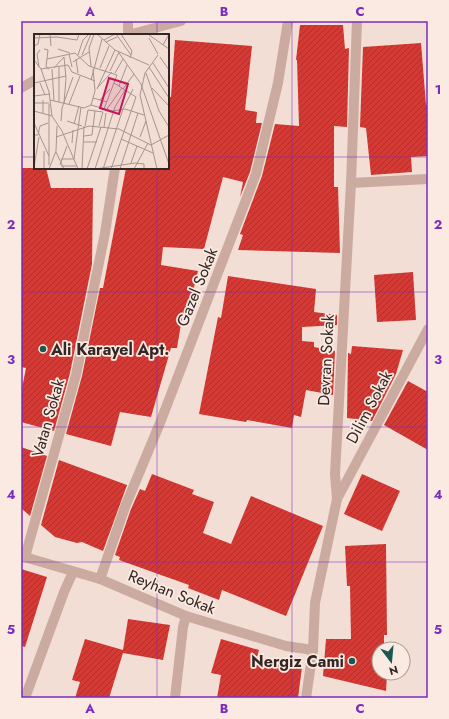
<svg xmlns="http://www.w3.org/2000/svg" width="449" height="719" font-family="Jost,sans-serif">
<style>
.building{fill:url(#building-hatch)}
.lines{fill:none;stroke-linecap:round;stroke-linejoin:round}
.minor{stroke:#cbaba0;stroke-width:10}
.grid{fill:none;stroke:#7b2cbf;stroke-width:1;stroke-opacity:0.55}
.poi-dot{fill:#175950;stroke:#faeae1;stroke-width:1.5}
.labels{text-anchor:middle;dominant-baseline:central;stroke-width:3.5;stroke-linejoin:round;paint-order:stroke}
.street-label{font-size:16px;fill:#342624;stroke:#faeae1}
.poi-label{font-size:16px;font-weight:bold;fill:#342624;stroke:#faeae1;text-anchor:start}
.inset-road{fill:none;stroke:#a7948e;stroke-width:1}
.view{fill:#c2185b;fill-opacity:0.15;stroke:#c2185b;stroke-width:2}
.inset-edge{fill:none;stroke:#342624;stroke-width:2}
.neatline{fill:none;stroke:#7b2cbf;stroke-width:1.5}
.grid-label{font-size:13px;text-anchor:middle;font-weight:bold;fill:#7b2cbf}
</style>
<defs>
<pattern id="building-hatch" width="6" height="6" patternUnits="userSpaceOnUse"><rect width="6" height="6" fill="#d13a35"/><path d="M-1 1l2-2M0 6l6-6M5 7l2-2" fill="none" stroke="#aa312d"/></pattern>
</defs>
<rect width="100%" height="100%" fill="#f3ded5"/>
<!-- building -->
<g class="building">
<polygon points="300,25 343,25 345,49 349,48 347,127 334,126 334,187 338,187 340,253 238,250 243,235 240,234 262,176 275,124 299,126 297,60 296,60"/>
<polygon points="175,40 252,46 245,110 257,112 256,123 262,123 250,172 240,197 243,182 223,177 204,249 163,247 161,265 198,271 186,319 182,318 177,348 171,348 151,417 120,412 111,446 66,434 82,376 100,288 103,288 126,168 168,168 168,97 171,97"/>
<polygon points="421,43 426,105 428,105 428,156 411,157 412,172 371,175 366,128 360,127 363,47"/>
<polygon points="21,168 46,168 51,188 93,188 92,264 70,373 54,431 21,422 21,393 26,368 21,367"/>
<polygon points="413,272 416,320 377,322 374,275"/>
<polygon points="228,276 316,289 314,312 337,315 337,325 302,327 302,341 314,342 314,347 335,351 333,395 306,390 301,417 294,415 292,428 247,420 246,422 199,414 218,317 221,318"/>
<polygon points="352,346 403,350 396,374 372,421 347,418 348,353 351,354"/>
<polygon points="408,381 428,392 428,450 384,425"/>
<polygon points="21,447 47,456 30,516 21,508"/>
<polygon points="59,460 127,485 103,551 82,542 77,543 55,537 41,525"/>
<polygon points="152,474 194,490 192,494 214,502 203,533 231,544 251,496 323,526 286,616 222,590 219,600 188,588 189,585 119,560 120,557 115,555 131,509 140,489 145,491"/>
<polygon points="362,474 400,491 382,531 344,514"/>
<polygon points="386,544 387,635 384,635 384,649 379,649 379,673 387,673 386,691 323,676 326,639 351,639 350,586 347,586 345,546"/>
<polygon points="21,569 47,577 25,647 21,646"/>
<polygon points="128,619 170,625 163,660 123,653 109,698 75,698 80,682 72,680 85,639 123,650"/>
<polygon points="221,639 259,650 257,657 302,667 298,698 217,698 221,675 211,673"/>
</g>
<g class="lines">
<!-- minor -->
<g class="minor">
<polyline points="128,35 181,21"/>
<polyline points="128,35 128,21"/>
<polyline points="21,88 35,80"/>
<polyline points="351,183 428,179"/>
<polyline points="337,499 428,329"/>
<polyline points="21,556 100,579 186,616 286,646 313,650"/>
<polyline points="25,557 76,375 105,233 115,168"/>
<polyline points="100,579 125,507 160,423 256,174 278,83 288,21"/>
<polyline points="25,698 64,592 73,572"/>
<polyline points="175,698 183,627 186,616"/>
<polyline points="306,698 313,650 315,603 337,499 335,474 351,183 357,21"/>
</g>
</g>
<!-- grid -->
<path class="grid" d="M157,21V35M292,21V698M21,157H35M168,157H428M157,168V698M21,292H428M21,427H428M21,562H428"/>
<!-- markers -->
<g class="poi-dot">
<circle cx="43" cy="349" r="4"/>
<circle cx="352" cy="661" r="4"/>
</g>
<g class="labels">
<!-- street labels -->
<g class="street-label">
<text transform="translate(197 287) rotate(-68)">Gazel Sokak</text>
<text transform="translate(326 360) rotate(-87)">Devran Sokak</text>
<text transform="translate(369 407) rotate(-62)">Dilim Sokak</text>
<text transform="translate(48 418) rotate(-74)">Vatan Sokak</text>
<text transform="translate(172 592) rotate(22)">Reyhan Sokak</text>
</g>
<!-- poi labels -->
<g class="poi-label">
<text x="51" y="349">Ali Karayel Apt.</text>
<text x="344" y="661" text-anchor="end">Nergiz Cami</text>
</g>
</g>
<!-- overview -->
<g transform="translate(34 34)">
<rect width="135" height="135" fill="#f3ded5"/>
<path class="inset-road" d="M16,0L17,12M63,0L81,16L115,31M82,0L97,21L96,24M87,0L98,17L97,21M115,1L135,15M0,4L23,3L43,6L45,0M115,4L124,20M70,6L81,0M72,8L83,3M129,11L135,0M0,12L4,10L6,0M10,15L14,16L12,33L15,35M24,15L36,19M85,19L107,50L135,130M35,20L38,33M44,21L49,6L55,0M48,21L57,0M30,23L32,44L30,69M126,23L135,36M13,25L41,19L55,32L83,41L70,75M42,25L44,39M0,26L7,35L15,58L18,82L28,97L44,135M39,28L55,18M119,29L135,54M57,32L55,14L60,0M5,33L3,20L6,16M25,33V68M115,33L135,64M20,34L30,23M66,34L75,12M7,35L34,31L38,38L61,47M18,35L20,67M76,37L85,18M81,39L89,25M112,39L125,77L135,93M57,46L68,5M0,49L32,42M6,49L11,61M80,49L102,63M85,52L93,31M63,54L78,38M118,54L135,72M63,55L81,16M89,55L100,40M0,62L16,60M59,64L73,68M16,66L50,74L57,71L78,77L91,75L110,81M66,66L76,55M0,69H15M35,70L46,42M57,71L61,57L59,35M73,75L88,54M0,77L18,82M9,80V66M27,87L28,74L39,43M33,87L48,92M0,89L15,122M40,90L45,72M51,92L54,76L69,78L65,92M70,93L72,79M0,101H4L6,92L14,89M50,102L58,101L61,77M22,103L55,92L85,95L117,111L135,101M106,103L112,87M87,105L119,119M50,108H63M38,109L39,96M22,118L30,135M27,125H40L47,73M97,129L103,112M15,131V70M26,131L33,112M27,132H42M0,133L5,103M10,135V117M15,135L22,117L23,92M48,135L50,92M53,135L67,93M61,135L81,73L91,56M61,135L101,129L110,130V135M69,135L89,75L99,55M77,135L102,63M86,135L104,79M100,135L114,109M123,135L106,61L111,39L124,21"/>
<path class="view" d="M75,44L94,50L85,80L66,74Z"/>
<rect width="135" height="135" class="inset-edge"/>
</g>
<!-- border -->
<rect width="449" height="719" fill="none" stroke="#faeae1" stroke-width="44"/>
<!-- north arrow -->
<g transform="translate(391 661) rotate(164)"><circle r="19" fill="#faeae1" stroke="#ab9c95"/>
<path d="M0-3L7 15L0 10L-7 15Z" fill="#175950"/>
<text y="-6" font-size="11" font-weight="bold" text-anchor="middle" fill="#342624">N</text>
</g>
<rect x="22" y="22" width="405" height="675" class="neatline"/>
<g class="grid-label">
<text x="90" y="16">A</text>
<text x="224" y="16">B</text>
<text x="360" y="16">C</text>
<text x="11" y="94">1</text>
<text x="438" y="94">1</text>
<text x="11" y="229">2</text>
<text x="438" y="229">2</text>
<text x="11" y="364">3</text>
<text x="438" y="364">3</text>
<text x="11" y="499">4</text>
<text x="438" y="499">4</text>
<text x="11" y="634">5</text>
<text x="438" y="634">5</text>
<text x="90" y="713">A</text>
<text x="224" y="713">B</text>
<text x="360" y="713">C</text>
</g>
</svg>
